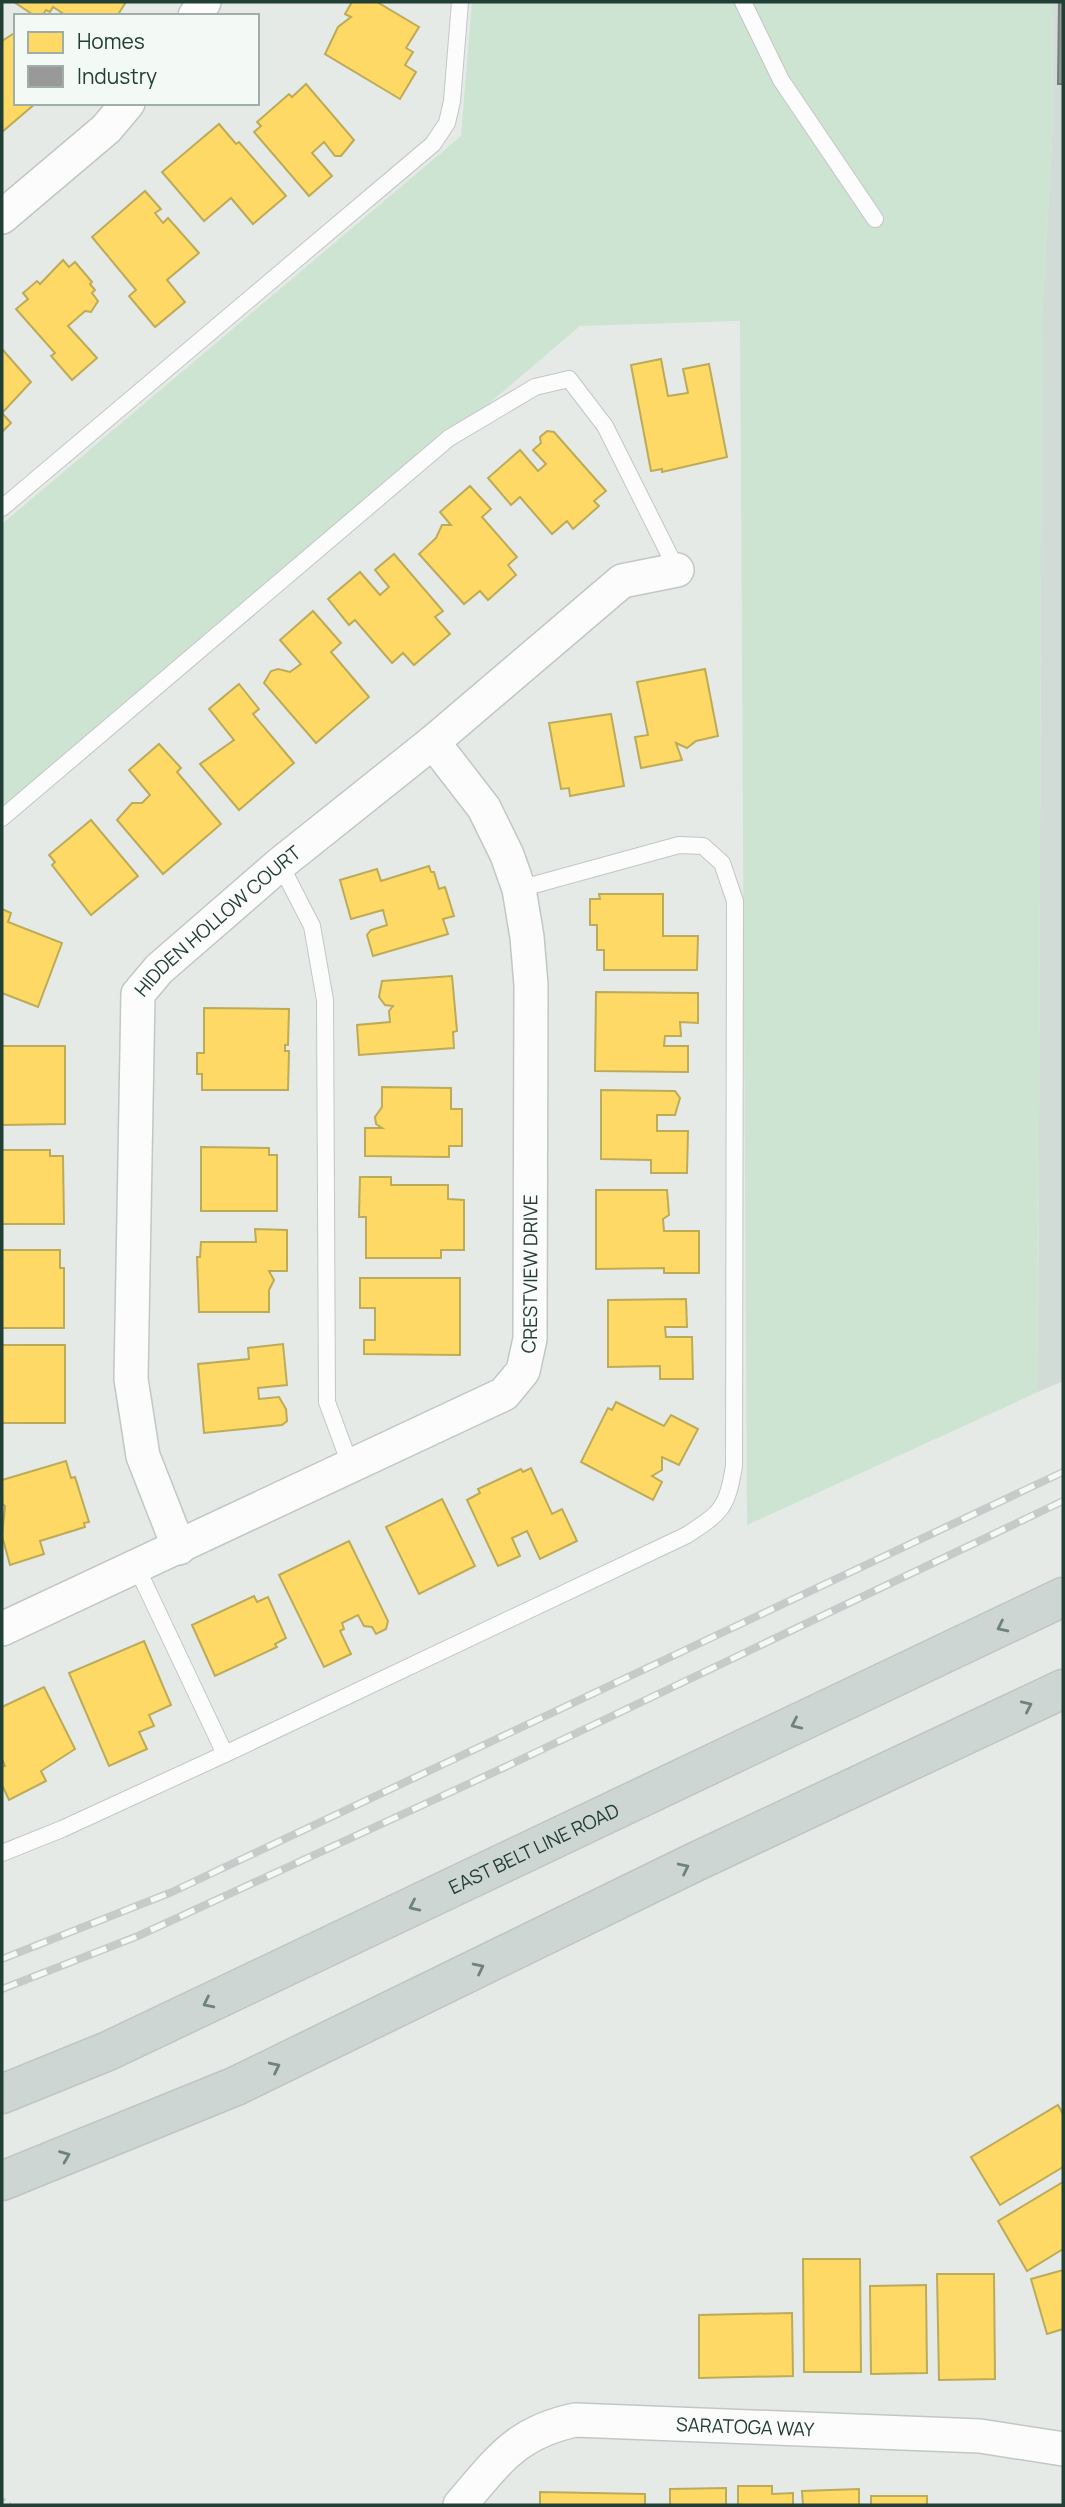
<svg xmlns="http://www.w3.org/2000/svg" width="1065" height="2507" font-family="Manrope,sans-serif">
<style>
.built{fill:#d2dcd7}
.green{fill:#cde4d2}
.homes{fill:#ffd966;stroke:#bcab57;stroke-width:2}
.industry{fill:#999;stroke:#757e7b;stroke-width:2}
.lines{fill:none;stroke-linecap:round;stroke-linejoin:round}
.service-casing{stroke:#c2c7c4;stroke-width:18}
.minor-casing{stroke:#c2c7c4;stroke-width:36}
.primary-casing{stroke:#bcc6c2;stroke-width:41}
.path{stroke:#c1cac5;stroke-width:4.5;stroke-dasharray:3.5 5;stroke-linecap:butt}
.service{stroke:#fbfcfb;stroke-width:16}
.minor{stroke:#fbfcfb;stroke-width:33}
.primary{stroke:#cdd6d3;stroke-width:38}
.rail-casing{stroke:#c6cbc9;stroke-width:8}
.rail{stroke:#f3f9f5;stroke-width:5;stroke-dasharray:16;stroke-linecap:butt}
.oneway{stroke:#6e837c}
.labels{text-anchor:middle;dominant-baseline:central;stroke-width:7;stroke-linejoin:round;paint-order:stroke}
.street-label{font-size:19px;fill:#213f34;stroke:#f3f9f5}
</style>
<rect width="100%" height="100%" fill="#e5eae7"/>
<!-- built -->
<polygon class="built" points="1052,2 1063,2 1063,1381 1038,1392 1042,316 1053,122"/>
<!-- green -->
<polygon class="green" points="472,2 1052,2 1053,122 1042,316 1038,1392 747,1525 740,321 580,326 2,818 2,524 461,136"/>
<!-- homes -->
<g class="homes">
<polygon points="14,2 126,2 117,16 67,16 53,7 50,12 46,10 42,16 35,16"/>
<polygon points="352,2 377,2 419,27 406,48 413,52 405,65 416,72 400,99 325,54 338,27 351,17 345,14"/>
<polygon points="16,32 16,103 36,103 2,132 2,41"/>
<polygon points="306,84 354,140 341,156 335,156 324,142 312,153 332,176 309,196 254,132 261,126 257,122 289,94 292,97"/>
<polygon points="219,124 236,144 239,142 286,196 253,224 231,198 204,221 162,172"/>
<polygon points="145,191 161,209 155,213 163,223 168,218 199,253 167,280 185,302 155,327 129,296 136,290 92,237"/>
<polygon points="63,260 69,267 75,262 92,282 90,284 95,290 92,293 98,301 91,312 85,311 68,326 97,358 72,380 51,356 55,353 16,309 28,299 23,293 37,281 40,284"/>
<polygon points="2,349 31,382 2,413 11,423 2,432"/>
<polygon points="661,359 668,396 688,393 683,369 709,364 727,457 662,472 662,469 651,471 631,365"/>
<polygon points="547,431 554,432 606,491 594,501 599,506 573,529 567,521 552,534 520,497 511,505 488,478 520,450 538,471 546,464 533,450 541,443 540,437"/>
<polygon points="470,486 491,509 482,517 517,557 508,565 516,575 488,600 480,591 464,604 419,554 436,538 442,525 451,525 440,512"/>
<polygon points="394,554 443,611 435,617 450,634 414,665 403,653 392,663 355,620 349,625 328,599 360,572 380,595 389,587 375,570"/>
<polygon points="313,611 341,643 331,652 369,697 316,743 264,683 271,671 278,669 290,672 301,664 280,640"/>
<polygon points="705,669 718,736 696,741 687,748 676,743 682,760 641,768 635,737 648,735 637,682"/>
<polygon points="239,684 259,709 253,714 294,763 239,810 200,764 234,740 209,709"/>
<polygon points="611,714 624,786 570,796 569,788 561,789 549,723"/>
<polygon points="159,744 181,768 177,772 221,824 163,874 117,820 132,803 142,803 150,795 129,770"/>
<polygon points="91,820 138,876 91,915 52,865 55,862 49,855"/>
<polygon points="429,866 431,872 434,872 439,889 445,887 454,916 443,919 448,934 373,956 367,935 371,930 387,925 383,910 351,919 340,880 377,869 381,881"/>
<polygon points="599,894 663,894 663,936 698,936 697,970 604,970 604,950 597,950 597,925 590,925 590,899 600,899"/>
<polygon points="2,909 11,913 8,922 62,943 38,1007 2,993"/>
<polygon points="452,976 457,1031 453,1032 454,1048 359,1055 357,1025 390,1022 389,1011 393,1006 385,1005 379,997 382,981"/>
<polygon points="596,992 698,993 698,1023 680,1022 681,1036 665,1036 664,1046 688,1046 688,1072 595,1071"/>
<polygon points="204,1008 289,1009 288,1045 285,1045 285,1051 289,1051 288,1090 202,1090 202,1074 197,1074 197,1053 204,1053"/>
<polygon points="2,1046 65,1046 65,1124 2,1125"/>
<polygon points="382,1087 451,1088 451,1109 462,1109 462,1146 449,1146 449,1157 365,1156 365,1128 382,1128 376,1124 375,1117 382,1107"/>
<polygon points="601,1090 675,1091 680,1098 675,1115 657,1115 657,1131 688,1131 687,1173 651,1173 651,1160 601,1159"/>
<polygon points="201,1147 269,1148 269,1155 277,1155 277,1211 201,1211"/>
<polygon points="2,1150 50,1150 50,1156 63,1156 64,1224 2,1224"/>
<polygon points="360,1177 391,1177 391,1185 448,1185 448,1199 464,1200 464,1250 441,1250 441,1258 366,1258 366,1217 359,1217"/>
<polygon points="596,1190 667,1190 669,1215 663,1219 664,1231 699,1231 699,1273 664,1273 664,1268 596,1269"/>
<polygon points="255,1229 287,1230 287,1271 269,1271 274,1280 269,1290 269,1312 199,1312 197,1257 200,1257 201,1242 256,1242"/>
<polygon points="2,1250 60,1250 60,1268 64,1268 64,1328 2,1328"/>
<polygon points="360,1278 460,1278 460,1355 364,1354 364,1340 375,1340 375,1308 360,1308"/>
<polygon points="686,1299 687,1327 665,1327 666,1337 692,1337 693,1379 660,1379 660,1366 608,1367 608,1300"/>
<polygon points="283,1344 287,1385 258,1388 259,1399 279,1397 286,1409 287,1421 282,1425 204,1433 198,1364 249,1359 248,1348"/>
<rect x="2" y="1345" width="63" height="78"/>
<polygon points="616,1402 664,1426 671,1415 698,1429 679,1465 662,1457 662,1470 652,1476 662,1482 653,1500 581,1462 608,1408 612,1410"/>
<polygon points="66,1461 71,1478 75,1477 89,1522 84,1523 85,1527 40,1541 44,1554 10,1565 2,1536 5,1506 2,1504 2,1480"/>
<polygon points="531,1468 552,1514 562,1509 577,1541 540,1559 527,1531 512,1538 520,1556 498,1566 467,1500 480,1493 478,1489 521,1469 523,1472"/>
<polygon points="442,1499 475,1566 419,1594 386,1527"/>
<polygon points="349,1541 388,1621 386,1629 376,1634 372,1627 364,1626 358,1615 342,1623 344,1629 340,1631 351,1654 324,1667 279,1575"/>
<polygon points="254,1596 257,1602 268,1597 286,1638 275,1644 277,1647 215,1676 192,1625"/>
<polygon points="144,1641 171,1705 149,1715 154,1726 139,1732 147,1749 109,1766 69,1673"/>
<polygon points="44,1687 75,1749 41,1771 46,1781 9,1800 2,1785 2,1767 5,1766 2,1759 2,1707"/>
<polygon points="1058,2105 1063,2114 1063,2167 1000,2205 971,2157"/>
<polygon points="1063,2182 1063,2249 1027,2271 998,2221"/>
<polygon points="803,2259 860,2259 861,2372 804,2372"/>
<polygon points="1063,2270 1063,2329 1047,2334 1031,2279"/>
<polygon points="937,2274 994,2274 995,2379 939,2380"/>
<polygon points="926,2285 927,2373 871,2374 870,2286"/>
<polygon points="792,2313 793,2376 699,2378 699,2315"/>
<polygon points="738,2486 772,2486 772,2494 793,2493 793,2505 738,2505"/>
<polygon points="726,2488 726,2505 670,2505 670,2489"/>
<polygon points="859,2489 859,2505 803,2505 802,2491"/>
<polygon points="540,2492 645,2494 645,2505 540,2505"/>
<rect x="871" y="2496" width="56" height="9"/>
</g>
<!-- industry -->
<polygon class="industry" points="1059,2 1063,2 1063,84 1058,84"/>
<g class="lines">
<defs>
<g id="service">
<polyline points="743,2 781,80 875,219"/>
<polyline points="2,508 433,144 447,123 452,101 460,2"/>
<polyline points="2,818 449,438 535,387 569,379 605,426 677,570"/>
<polyline points="280,864 312,926 325,1000 327,1402 351,1467"/>
<polyline points="137,1568 225,1754"/>
<path d="M2,1853L62,1829L225,1754L687,1535C722,1512 727,1508 734,1466L735,901L722,863L703,846L679,845L519,889"/>
</g>
<g id="minor">
<polyline points="195,16 204,2"/>
<polyline points="2,217 106,129 128,103"/>
<path id="s1" d="M179,1548L143,1456L131,1379L138,994L159,969L280,864L433,742L622,581L677,570"/>
<path id="s2" d="M2,1629L504,1394L523,1371L530,1339L531,985L527,937L519,889L507,855L484,808L433,742"/>
<path id="s3" d="M460,2505C498,2461 515,2433 575,2420L980,2436L1063,2449"/>
</g>
<g id="primary">
<path id="s4" d="M2,2094L108,2051L1063,1597"/>
<polyline points="2,2181 236,2086 693,1863 1063,1689"/>
</g>
</defs>
<!-- service casing -->
<use href="#service" class="service-casing"/>
<!-- minor casing -->
<use href="#minor" class="minor-casing"/>
<!-- primary casing -->
<use href="#primary" class="primary-casing"/>
<!-- path -->
<polyline class="path" points="2,2499 10,2505"/>
<!-- service -->
<use href="#service" class="service"/>
<!-- minor -->
<use href="#minor" class="minor"/>
<!-- primary -->
<use href="#primary" class="primary"/>
<defs>
<g id="rail">
<polyline points="2,1959 172,1892 1063,1472"/>
<polyline points="2,1989 138,1936 503,1768 1063,1501"/>
</g>
</defs>
<!-- rail casing -->
<use href="#rail" class="rail-casing"/>
<!-- rail -->
<use href="#rail" class="rail"/>
</g>
<!-- one-way arrows -->
<defs><path id="oneway-chevron" d="M-2-3.5L2.5 0L-2 3.5" fill="none" stroke-width="1.6" stroke-linecap="round" stroke-linejoin="round" transform="scale(1.75)"/></defs>
<g class="oneway">
<use href="#oneway-chevron" transform="translate(1002 1627) rotate(154)"/>
<use href="#oneway-chevron" transform="translate(1027 1706) rotate(-25)"/>
<use href="#oneway-chevron" transform="translate(796 1724) rotate(155)"/>
<use href="#oneway-chevron" transform="translate(684 1868) rotate(-26)"/>
<use href="#oneway-chevron" transform="translate(414 1906) rotate(155)"/>
<use href="#oneway-chevron" transform="translate(479 1968) rotate(-26)"/>
<use href="#oneway-chevron" transform="translate(208 2003) rotate(154)"/>
<use href="#oneway-chevron" transform="translate(275 2067) rotate(-26)"/>
<use href="#oneway-chevron" transform="translate(65 2156) rotate(-22)"/>
</g>
<g class="labels">
<!-- street labels -->
<g class="street-label">
<text stroke="none"><textPath href="#s1" startOffset="670">HIDDEN HOLLOW COURT</textPath></text>
<text stroke="none"><textPath href="#s2" startOffset="682">CRESTVIEW DRIVE</textPath></text>
<text stroke="none"><textPath href="#s4" startOffset="586">EAST BELT LINE ROAD</textPath></text>
<text stroke="none"><textPath href="#s3" startOffset="317">SARATOGA WAY</textPath></text>
</g>
</g>
<!-- border -->
<rect width="1065" height="2507" fill="none" stroke="#213f34" stroke-width="7"/>
<!-- legend -->
<rect x="14" y="14" width="245" height="91" fill="#f3f9f5" stroke="#9fafa8" stroke-width="2"/>
<rect x="28" y="32" width="35" height="21" fill="#ffd966" stroke="#9fafa8" stroke-width="2"/>
<text x="77" y="49" font-size="21" fill="#213f34">Homes</text>
<rect x="28" y="66" width="35" height="21" fill="#999999" stroke="#9fafa8" stroke-width="2"/>
<text x="77" y="84" font-size="21" fill="#213f34">Industry</text>
</svg>
